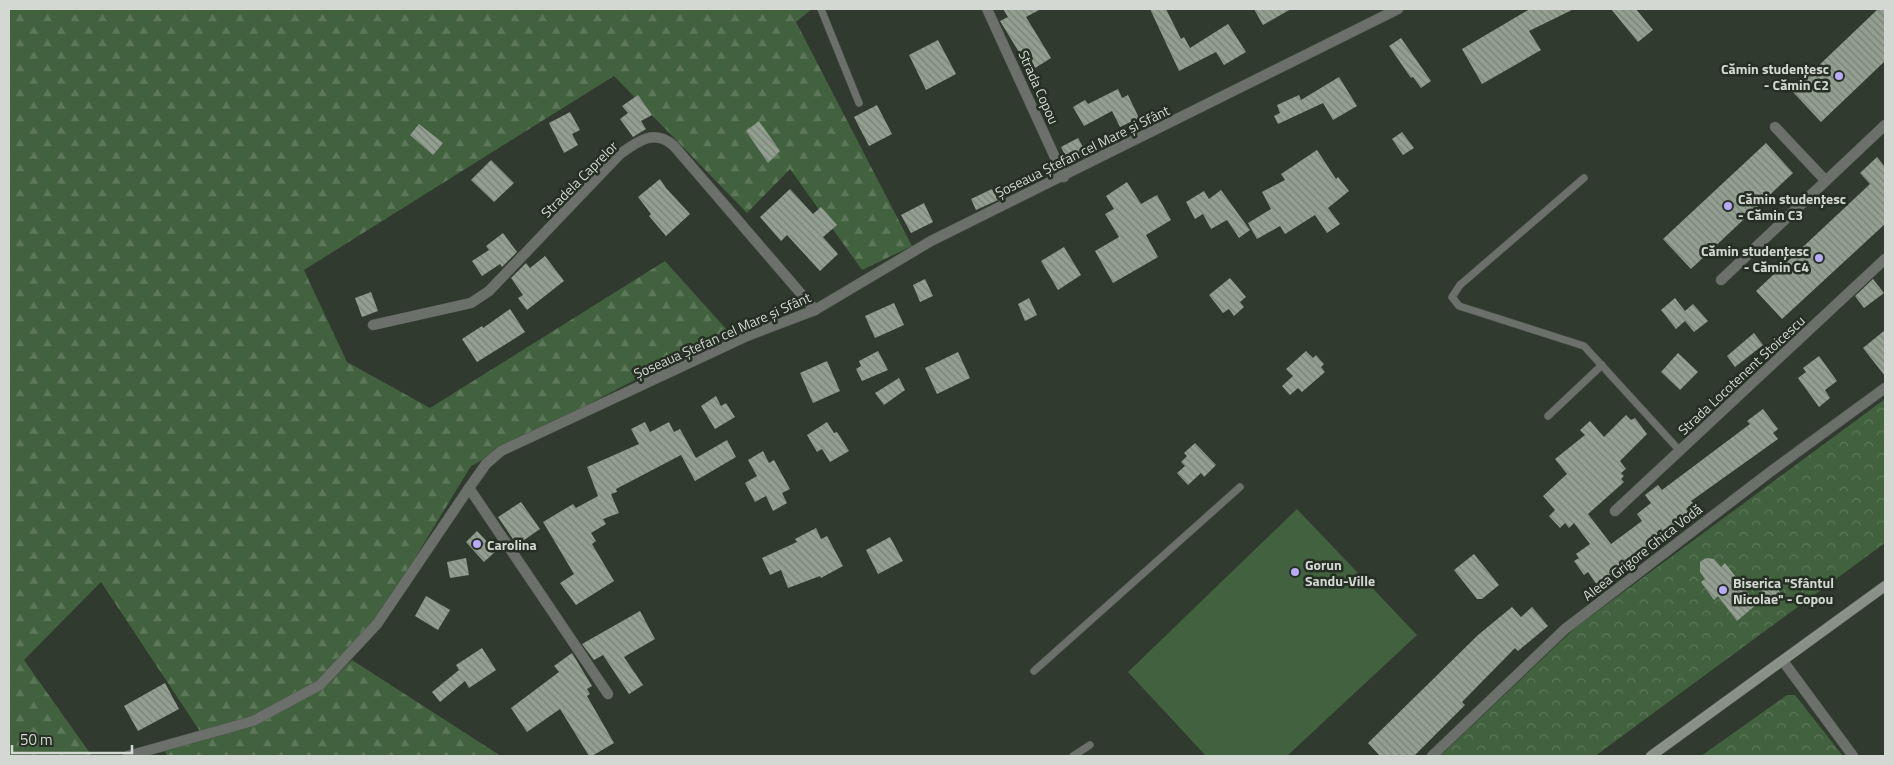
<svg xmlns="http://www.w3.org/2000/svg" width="1894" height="765" font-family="'Titillium Web',sans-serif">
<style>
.forest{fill:url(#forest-firs)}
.park{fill:url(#park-crowns)}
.pitch{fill:#42613e}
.building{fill:url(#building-back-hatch)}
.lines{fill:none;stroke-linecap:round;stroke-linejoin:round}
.service-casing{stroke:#4d574c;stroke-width:8}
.minor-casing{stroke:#4d574c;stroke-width:11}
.tertiary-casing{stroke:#4d574c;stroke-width:11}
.secondary-casing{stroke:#4d574c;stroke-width:11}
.service{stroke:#6b706a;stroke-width:7}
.minor{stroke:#6b706a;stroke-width:10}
.tertiary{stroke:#6b706a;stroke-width:10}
.secondary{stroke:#889087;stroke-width:10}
.tram{stroke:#90978e;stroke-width:1}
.poi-dot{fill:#b8abf7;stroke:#262f24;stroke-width:2}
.labels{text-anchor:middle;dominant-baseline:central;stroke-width:5;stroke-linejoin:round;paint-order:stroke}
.poi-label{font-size:14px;font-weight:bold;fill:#d3d9d2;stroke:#262f24;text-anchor:start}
.street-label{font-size:14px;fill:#d3d9d2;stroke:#262f24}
</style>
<defs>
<pattern id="forest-firs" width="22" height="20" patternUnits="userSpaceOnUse" patternTransform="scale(1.25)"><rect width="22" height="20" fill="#42613e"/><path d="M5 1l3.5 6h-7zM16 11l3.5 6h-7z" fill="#5c7759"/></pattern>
<pattern id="park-crowns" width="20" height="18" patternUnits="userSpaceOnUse" patternTransform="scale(1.25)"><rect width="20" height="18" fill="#42613e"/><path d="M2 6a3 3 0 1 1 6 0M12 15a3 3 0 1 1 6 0" fill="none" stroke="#5c7759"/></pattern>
<pattern id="building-back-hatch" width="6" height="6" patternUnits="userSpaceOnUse" patternTransform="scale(1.25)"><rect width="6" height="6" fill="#939f91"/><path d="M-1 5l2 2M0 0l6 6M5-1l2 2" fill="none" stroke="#7a8378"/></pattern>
</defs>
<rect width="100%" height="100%" fill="#303a2e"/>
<!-- forest -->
<g class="forest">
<polygon points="9,9 812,9 796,22 912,246 862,270 790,169 747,213 614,76 304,270 347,362 430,408 665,261 728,331 471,466 376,622 318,682 252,718 201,733 101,582 24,660 92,756 9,756"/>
<polygon points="352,660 501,756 167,756 164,749 255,724 322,689"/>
</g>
<!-- park -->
<g class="park">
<polygon points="1885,399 1885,543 1595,756 1440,756 1576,627"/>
<polygon points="1787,695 1795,695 1843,756 1701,756"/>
</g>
<!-- pitch -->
<polygon class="pitch" points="1297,509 1417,635 1287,756 1206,756 1128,672"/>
<!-- building -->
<g class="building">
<polygon points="1003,9 1041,9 1026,17 1051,58 1035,68 1027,54 1022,57 1000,21 1008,17"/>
<polygon points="1150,9 1166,9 1181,39 1184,37 1190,48 1228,24 1246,52 1224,65 1216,52 1179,71"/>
<polygon points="1254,9 1291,9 1263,25"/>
<polygon points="1530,9 1574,9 1529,31 1541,50 1482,84 1462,49"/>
<polygon points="1611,9 1636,9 1653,30 1638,42"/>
<polygon points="1878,9 1885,9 1885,61 1821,122 1792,91"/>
<polygon points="1401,38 1431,81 1421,88 1413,77 1411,78 1389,46"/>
<polygon points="938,40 956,74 926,90 909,55"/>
<polygon points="1339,77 1357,106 1333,120 1323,103 1278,124 1274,116 1280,113 1277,105 1299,95 1301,100"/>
<polygon points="1118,89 1122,98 1128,95 1139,118 1120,127 1112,111 1084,126 1073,107 1085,100 1088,104"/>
<polygon points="638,95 652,115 641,121 646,129 633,137 620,119 628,113 622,106"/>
<polygon points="877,105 892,134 869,146 854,117"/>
<polygon points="570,112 580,130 572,134 578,145 564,153 549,123"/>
<polygon points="759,121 780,151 768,163 746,131"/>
<polygon points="419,124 443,143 433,155 410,135"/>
<polygon points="1402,132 1414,148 1403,155 1392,139"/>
<polygon points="1078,138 1087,154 1069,163 1061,147"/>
<polygon points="1766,143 1793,173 1691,269 1663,239"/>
<polygon points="1317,150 1336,179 1338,177 1349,191 1328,208 1340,224 1327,233 1315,215 1285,234 1280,226 1257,239 1248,223 1271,209 1262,192 1285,180 1281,174"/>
<polygon points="1877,157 1885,167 1885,224 1782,319 1756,291 1870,184 1860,173"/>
<polygon points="491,160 514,183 494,202 471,180"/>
<polygon points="660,179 666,188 690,214 666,236 649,216 651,214 638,197"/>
<polygon points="1127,182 1141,204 1157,195 1171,220 1146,235 1158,257 1113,283 1095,251 1119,237 1105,214 1114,209 1106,196"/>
<polygon points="790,189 813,214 821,207 837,225 823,237 838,254 820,271 787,235 781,241 760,217"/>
<polygon points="992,189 998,200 976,210 971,199"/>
<polygon points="1221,190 1250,230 1239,238 1227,220 1211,229 1203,214 1195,219 1186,202 1204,191 1209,199"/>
<polygon points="924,203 933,222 911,233 901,215"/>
<polygon points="503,233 517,252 502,267 500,264 482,276 472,261 489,250 486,246"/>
<polygon points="1064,247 1081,275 1058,290 1041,261"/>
<polygon points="545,256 564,281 527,310 518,298 523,295 511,278 526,263 530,268"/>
<polygon points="1230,278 1246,297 1240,302 1244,307 1234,316 1229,309 1223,313 1209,295"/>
<polygon points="925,279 933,296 920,302 913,285"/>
<polygon points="1873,279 1884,293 1864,308 1855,296"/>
<polygon points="371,292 378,311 362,317 355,298"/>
<polygon points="1029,298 1037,315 1025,321 1018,304"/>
<polygon points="1675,298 1685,311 1693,304 1708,321 1694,332 1685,321 1676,329 1661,310"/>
<polygon points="894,303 904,325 875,338 865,316"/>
<polygon points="510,309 525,332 477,362 462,339 482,326 483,328"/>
<polygon points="1885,330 1885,376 1863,348"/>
<polygon points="1754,333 1763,345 1735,367 1727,356"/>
<polygon points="878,351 888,370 862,381 856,369 861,366 859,361"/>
<polygon points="1306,351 1313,358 1316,355 1324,364 1321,367 1325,372 1302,392 1298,388 1290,395 1282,386 1293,376 1286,369"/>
<polygon points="958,352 970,378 937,394 925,368"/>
<polygon points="1678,353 1698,372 1680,390 1661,372"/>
<polygon points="1819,356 1837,381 1825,390 1830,398 1819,407 1798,378 1806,372 1803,368"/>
<polygon points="827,361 840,391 813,403 800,373"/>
<polygon points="899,378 905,390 884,405 875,393"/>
<polygon points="716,396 721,406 726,403 735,417 715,429 701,406"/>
<polygon points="1763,409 1778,429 1773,433 1778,439 1691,501 1693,503 1686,509 1689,513 1657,538 1659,542 1640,556 1597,585 1588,572 1584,575 1574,561 1579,558 1576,554 1590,544 1574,523 1569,528 1565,523 1560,528 1549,516 1555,510 1543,496 1567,474 1555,459 1585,435 1580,430 1590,421 1604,437 1626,415 1631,420 1635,418 1647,434 1620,461 1626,469 1621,473 1624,476 1621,479 1624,482 1588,514 1611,544 1642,521 1637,514 1651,503 1645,495 1658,485 1662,490 1750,424 1747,421"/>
<polygon points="645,422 650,432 669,422 674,432 680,429 696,458 727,440 736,457 695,481 681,455 616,489 617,492 611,494 619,513 603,519 606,524 591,533 596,541 592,544 614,581 576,605 560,583 574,574 543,522 573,504 576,508 598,496 587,467 639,444 631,429"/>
<polygon points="827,422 834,433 837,432 849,451 830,462 822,449 817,452 807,435"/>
<polygon points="1195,443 1216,465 1204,477 1201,473 1188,485 1177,473 1185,466 1181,462 1187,456 1184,453"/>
<polygon points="763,451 769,463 774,460 790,489 782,493 787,503 773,511 766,496 755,502 745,483 757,476 748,460"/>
<polygon points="521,502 540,529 517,545 498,517"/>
<polygon points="816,528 821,539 827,536 843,566 821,578 820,576 788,588 781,570 770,575 762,558 797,542 795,539"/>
<polygon points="477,531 496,551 484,562 466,542"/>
<polygon points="890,537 903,561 878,574 866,550"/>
<polygon points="1474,554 1499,585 1482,599 1477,599 1454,570"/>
<polygon points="466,558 469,575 450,578 447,562"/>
<polygon points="1706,558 1714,559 1721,567 1725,563 1757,604 1737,621 1718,596 1714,600 1701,582 1705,579 1700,572 1700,562"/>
<polygon points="1774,583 1781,594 1767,603 1760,591"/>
<polygon points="426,596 450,610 438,630 415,616"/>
<polygon points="1512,607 1521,617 1532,607 1548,626 1518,651 1515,648 1462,702 1465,705 1414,756 1380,756 1368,743 1478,635"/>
<polygon points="640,611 655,639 624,657 643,685 629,694 603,655 594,660 582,644"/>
<polygon points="482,648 496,670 469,688 465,681 440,702 432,692 459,670 456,665"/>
<polygon points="572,653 592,686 587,689 590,694 587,696 614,743 592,756 589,756 560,709 527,732 511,708 559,672 554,666"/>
<polygon points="165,683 179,709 138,731 124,706"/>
</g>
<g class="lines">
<defs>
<g id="service">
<polyline points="821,9 859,103"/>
<polyline points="1584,178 1460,285 1452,297 1459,306 1584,346 1680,451"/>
<polyline points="1548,416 1602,365"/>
<polyline points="1034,671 1240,487"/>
<polyline points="1073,756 1090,745"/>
</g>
<g id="minor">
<polyline points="987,9 1064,177"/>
<polyline points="1775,127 1826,181"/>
<polyline points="1721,280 1885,125"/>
<path d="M373,325L471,303L489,291L620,154C638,141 655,128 674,146L815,310"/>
<polyline points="469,488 608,694"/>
<polyline points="1615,511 1885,259"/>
<polyline points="1783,661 1853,756"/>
<polyline points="1432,756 1565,629 1770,472 1885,388"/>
</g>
<polyline id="tertiary" points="128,756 253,721 320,685 377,624 469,488 486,464 501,451 747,336 815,310 931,241 1398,9"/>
<polyline id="secondary" points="1651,756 1885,586"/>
</defs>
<!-- service casing -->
<use href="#service" class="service-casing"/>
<!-- minor casing -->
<use href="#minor" class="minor-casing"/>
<!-- tertiary casing -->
<use href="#tertiary" class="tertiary-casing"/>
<!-- secondary casing -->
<use href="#secondary" class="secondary-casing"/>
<!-- service -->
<use href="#service" class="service"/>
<!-- minor -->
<use href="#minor" class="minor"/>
<!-- tertiary -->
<use href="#tertiary" class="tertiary"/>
<!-- secondary -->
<use href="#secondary" class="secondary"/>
<!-- tram -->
<g class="tram">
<polyline points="1772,672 1801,652"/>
<polyline points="1645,756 1885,582"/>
</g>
</g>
<!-- markers -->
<g class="poi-dot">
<circle cx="1839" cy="76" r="5"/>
<circle cx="1728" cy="206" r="5"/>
<circle cx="1819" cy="258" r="5"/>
<circle cx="477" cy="544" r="5"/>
<circle cx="1295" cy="572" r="5"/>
<circle cx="1723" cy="590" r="5"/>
</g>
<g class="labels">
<!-- poi labels -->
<g class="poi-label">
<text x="1829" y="68" text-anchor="end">Cămin studențesc<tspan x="1829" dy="16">- Cămin C2</tspan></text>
<text x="1738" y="198">Cămin studențesc<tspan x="1738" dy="16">- Cămin C3</tspan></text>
<text x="1809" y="250" text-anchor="end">Cămin studențesc<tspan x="1809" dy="16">- Cămin C4</tspan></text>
<text x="487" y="544">Carolina</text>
<text x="1305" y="564">Gorun<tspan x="1305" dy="16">Sandu-Ville</tspan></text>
<text x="1733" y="582">Biserica "Sfântul<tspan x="1733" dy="16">Nicolae" - Copou</tspan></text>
</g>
<!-- street labels -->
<g class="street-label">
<text transform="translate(1039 87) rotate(66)">Strada Copou</text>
<text transform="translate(1082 151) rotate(-26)">Șoseaua Ștefan cel Mare și Sfânt</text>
<text transform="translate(579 179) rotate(-45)">Stradela Caprelor</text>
<text transform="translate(722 335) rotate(-24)">Șoseaua Ștefan cel Mare și Sfânt</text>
<text transform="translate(1741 375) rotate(-43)">Strada Locotenent Stoicescu</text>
<text transform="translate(1642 552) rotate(-38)">Aleea Grigore Ghica Vodă</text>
</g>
</g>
<!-- border -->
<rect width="1894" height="765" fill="none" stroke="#d3d9d2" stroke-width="20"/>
<!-- scale -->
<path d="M12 745v8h120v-8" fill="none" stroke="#d3d9d2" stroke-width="2.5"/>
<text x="20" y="745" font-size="15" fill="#d3d9d2" stroke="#262f24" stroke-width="4" paint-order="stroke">50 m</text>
</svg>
